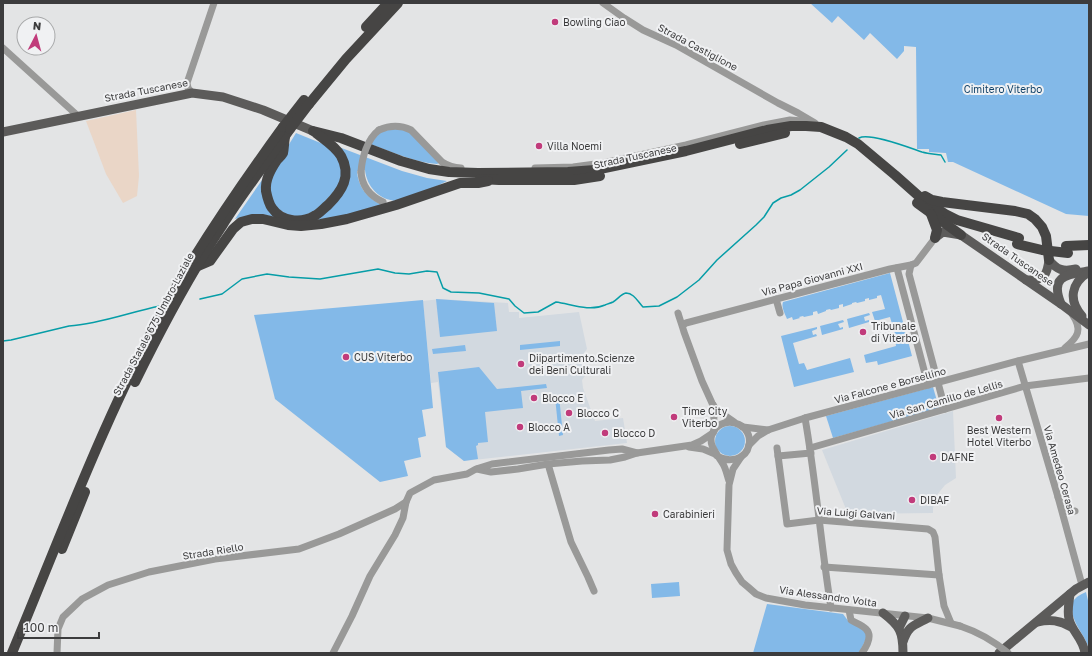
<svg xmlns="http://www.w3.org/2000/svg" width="1092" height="656" font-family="'Golos Text',sans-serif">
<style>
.industrial{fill:#ead6c7}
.built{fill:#d2d9e0}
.green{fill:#83b9e8}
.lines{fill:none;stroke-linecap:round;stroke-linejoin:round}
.stream{stroke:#069da7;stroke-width:1.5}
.minor{stroke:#999998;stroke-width:7}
.major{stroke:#5c5b5a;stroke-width:9}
.highway{stroke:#464544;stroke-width:10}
.minor-bridge{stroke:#999998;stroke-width:7}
.highway-bridge{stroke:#464544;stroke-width:10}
.poi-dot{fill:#c13b7b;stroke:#f0f1f3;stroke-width:1.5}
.labels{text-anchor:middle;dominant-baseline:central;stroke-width:4;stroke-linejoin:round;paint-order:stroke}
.poi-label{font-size:10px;fill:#3c3c3d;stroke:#f0f1f3;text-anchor:start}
.street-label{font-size:10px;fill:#3c3c3d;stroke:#f0f1f3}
.park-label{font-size:10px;fill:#124369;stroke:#f0f1f3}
</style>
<rect width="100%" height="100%" fill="#e3e4e5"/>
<!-- industrial -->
<polygon class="industrial" points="136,110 139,176 137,196 123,203 106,174 86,121"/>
<!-- built -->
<g class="built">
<polygon points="440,299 508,303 509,312 519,312 519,318 579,312 587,349 580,358 585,376 582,380 583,388 595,421 623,418 627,443 464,461 446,447 438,382 431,383 423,301"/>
<polygon points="953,411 956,478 945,485 936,496 933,508 933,513 848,514 822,450"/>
</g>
<!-- green -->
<g class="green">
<polygon points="810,3 1089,3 1089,216 1066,214 953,162 948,162 946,153 929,152 929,149 917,149 916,47 904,46 904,51 897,59 870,33 864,40 838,16 832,23"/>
<path d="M396,128L410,132L439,163L437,164C414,162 392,152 370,144L380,132Z"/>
<polygon points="296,133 328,146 339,159 341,169 341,178 337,188 318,209 302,217 288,215 275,207 270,197 272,172"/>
<path d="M339,147L402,171L427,178L447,181L435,187L397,201C379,200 367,187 365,170L357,171C358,187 367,198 382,205L363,212L321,220L314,219L343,191Z"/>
<polygon points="262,180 276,218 266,215 256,214 235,219"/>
<path d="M890,273L912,356L878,365L877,361L866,363L864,355L896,346L895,339L896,338L890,317L875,321L872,312L885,309L881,295L877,296V298L869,300V298L865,299V301L857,303L856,302L852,303V304L843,307V304L839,305V308L831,310L830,309L826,310V311L818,314L817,311L813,312V315L804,317L803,316L799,317L800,318L793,320L792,317L787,319C785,314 781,307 783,302Z"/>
<polygon points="436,299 494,303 497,331 440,337"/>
<polygon points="423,300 433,408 422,410 426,436 418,438 421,457 404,461 408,476 380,482 275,399 254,315"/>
<polygon points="869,313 870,315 864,317 865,321 869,320 869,322 849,328 847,319"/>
<polygon points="843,320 844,322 838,324 840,328 843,327 843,329 822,335 820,326"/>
<polygon points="817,327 817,329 812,331 813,335 816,334 817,336 793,343 799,364 804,363 807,370 850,358 854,372 794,387 781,336"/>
<polygon points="560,341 560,346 520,350 520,345"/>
<polygon points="465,345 466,351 433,354 432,349"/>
<polygon points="479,367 497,389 546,384 547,388 521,391 523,408 485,412 488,442 478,443 478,445 476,446 478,459 464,461 446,447 438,372"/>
<polygon points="933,387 939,408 833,438 826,416"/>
<polygon points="559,396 563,435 559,436 555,397"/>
<circle cx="730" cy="441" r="15"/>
<polygon points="679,582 680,596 652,598 651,584"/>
<path d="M1086,592L1089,605V649C1085,634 1072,624 1072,608C1073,604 1072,601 1075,599C1077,596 1082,594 1086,592Z"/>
<polygon points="767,604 843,614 849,622 864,630 866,634 866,639 859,653 753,653"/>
</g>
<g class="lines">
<!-- stream -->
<g class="stream">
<path d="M859,138C869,132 910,148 922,152C929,154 935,154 941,155L945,162"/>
<path d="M200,299L222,294L242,279L267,274L289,277L320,279L378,269L395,273L409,274L427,271L437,272L443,288L451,292L479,293L509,299L515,306L524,313L538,312L556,302C571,304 589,312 605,305C607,304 611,303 613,302C618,299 621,294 626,293C634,293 638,302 643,307L659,306L677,297L699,280L717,260L756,225L764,217L773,203L781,198L791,195L800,190L829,167L847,150"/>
<path d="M3,341L11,340L69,326C100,324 130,312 160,306"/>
</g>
<!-- minor -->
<g class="minor">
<polyline points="603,3 624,18 643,30 676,45 778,103 798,113 815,123"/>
<polyline points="3,48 78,116"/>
<polyline points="192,93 188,88 187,83 214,3"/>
<path d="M379,130C390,125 401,125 411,130L442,162C448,166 454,168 461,168"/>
<polyline points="535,168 573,167 603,163 686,145 764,125 790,120 802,121 806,122"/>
<path d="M361,172C362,187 370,196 383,202"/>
<polyline points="911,265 909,274 945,409"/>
<polyline points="897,268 928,385"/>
<polyline points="776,299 780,313"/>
<path d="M678,313C680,320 682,325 684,332L702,381L712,403L715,408L721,413L734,422"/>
<polyline points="683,325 686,323 890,269 911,265 916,263 935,238"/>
<path d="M1065,348C1078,337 1083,330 1072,314"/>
<polyline points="1018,361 1058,497 1082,585"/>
<path d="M713,405C715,415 713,422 714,431"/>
<path d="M805,418C816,481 821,545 831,608"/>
<polyline points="743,427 768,430"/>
<polyline points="749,445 758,436 768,430 805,418 1018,361 1089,344"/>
<polyline points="689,447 703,449 715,454"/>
<polyline points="777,448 787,524 819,520 928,529 933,532 935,537 939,575 944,606 951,623"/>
<polyline points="810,448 1025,386 1089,378"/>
<path d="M717,456C729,463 746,460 749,445C753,426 729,415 716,428C704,441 716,452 723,464C726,469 727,475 729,481"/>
<polyline points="778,456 811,453"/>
<polyline points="741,457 733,469 729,485 727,550 731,564 736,573 742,582 748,587 756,594 766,598 805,605 928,618 960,626"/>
<polyline points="548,464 571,542 588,577 594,591"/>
<polyline points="477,469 491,472 518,469 548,464 582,461 610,460 625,457 637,453 692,445 701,441 713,433"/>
<polyline points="1058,497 1063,496 1068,512 1075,511"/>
<polyline points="824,567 939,575"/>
<path d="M849,610L851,620C856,623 862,625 866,629C873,636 867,646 862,653"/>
<polyline points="57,653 58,629 63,617 82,599 108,585 149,572 215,559 299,549 339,534 395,509 406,502 410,493 434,480 467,474 476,469 492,464 609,450 622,449 637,453"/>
<polyline points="333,653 352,616 370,576 395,535 403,518 406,502"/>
</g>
<!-- major -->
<g class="major">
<polyline points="3,132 192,93 223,97 263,110 313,131"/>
<polyline points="935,238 943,232 961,235 1061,304 1089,325"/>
<path d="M1049,260C1057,270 1063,272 1076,269"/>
<path d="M1026,280C1044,281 1047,276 1049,260"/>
<path d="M1061,304C1050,276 1065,275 1088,271"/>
<path d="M1082,316C1068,300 1071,283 1089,272"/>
<path d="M1070,594C1069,603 1067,611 1069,619C1072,632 1083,638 1085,653"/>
<path d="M883,613C900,626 903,632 903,653"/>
<path d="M1037,622C1050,619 1060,620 1071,627"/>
<polyline points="899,628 905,616"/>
<path d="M903,642C908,626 913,626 928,618"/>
<polyline points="999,653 1076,589 1089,582"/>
</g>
<!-- highway -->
<g class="highway">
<polyline points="366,27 388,3"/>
<polyline points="309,104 346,59 398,3"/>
<polyline points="313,131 341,138 401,161 429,169 449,172 478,173 568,172 595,170 686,151 767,130 791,126 806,126 821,127 846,137 858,144 895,175 922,199 945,214 957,220 1019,238"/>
<path d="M285,137C284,142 284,148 283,153C282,155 279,158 277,160C271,169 265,179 266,191C267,196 269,204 272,208C281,221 300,224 314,216C319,214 323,209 328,205C342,191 352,176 341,156C335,146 325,140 316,133"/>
<polyline points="740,144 785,133"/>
<polyline points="480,179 499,180 574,180 600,176"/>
<polyline points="925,196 932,200 942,202 1015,211 1028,214 1035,219 1042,227 1046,236 1049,260"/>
<polyline points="917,203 961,235"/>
<polyline points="931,214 937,230 935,238"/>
<polyline points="1066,246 1089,245"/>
<polyline points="196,267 210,261 233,229 241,222 252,219 263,219 288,225 301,226 321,224 347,219 396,205 460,183 478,183 488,181"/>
<path d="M135,382C161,329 189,276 222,226C243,192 268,161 290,129"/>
<polyline points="62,549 85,492"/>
<path d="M12,653C62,533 107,410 171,296C205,237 243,182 283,127"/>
</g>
<!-- minor-bridge -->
<g class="minor-bridge">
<path d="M361,172C362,158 367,139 379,130"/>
<path d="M960,626C978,632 994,641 1008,653"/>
</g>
<!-- highway-bridge -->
<g class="highway-bridge">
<polyline points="283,127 304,100"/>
<polyline points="290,129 309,104"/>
<polyline points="1017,244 1042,250 1068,253"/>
</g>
</g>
<!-- markers -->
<g class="poi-dot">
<circle cx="555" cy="22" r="4"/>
<circle cx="539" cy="146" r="4"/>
<circle cx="863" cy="332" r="4"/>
<circle cx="346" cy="357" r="4"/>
<circle cx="521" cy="364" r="4"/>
<circle cx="534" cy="398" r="4"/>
<circle cx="569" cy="413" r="4"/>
<circle cx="674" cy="417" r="4"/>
<circle cx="999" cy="418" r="4"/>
<circle cx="520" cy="427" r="4"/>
<circle cx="605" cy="433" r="4"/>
<circle cx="933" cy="457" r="4"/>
<circle cx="912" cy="500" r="4"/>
<circle cx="655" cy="514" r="4"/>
</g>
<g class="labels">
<!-- poi labels -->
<g class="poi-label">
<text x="563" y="22">Bowling Ciao</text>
<text x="547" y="146">Villa Noemi</text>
<text x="871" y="326">Tribunale<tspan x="871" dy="12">di Viterbo</tspan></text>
<text x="354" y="357">CUS Viterbo</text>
<text x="529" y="358">Diipartimento.Scienze<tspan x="529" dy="12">dei Beni Culturali</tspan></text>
<text x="542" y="398">Blocco E</text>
<text x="682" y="411">Time City<tspan x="682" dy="12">Viterbo</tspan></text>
<text x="577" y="413">Blocco C</text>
<text x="528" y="427">Blocco A</text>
<text x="999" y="430" text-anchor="middle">Best Western<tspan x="999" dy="12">Hotel Viterbo</tspan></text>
<text x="613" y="433">Blocco D</text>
<text x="941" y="457">DAFNE</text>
<text x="920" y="500">DIBAF</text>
<text x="663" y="514">Carabinieri</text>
</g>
<!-- street labels -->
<g class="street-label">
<text transform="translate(698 47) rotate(28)">Strada Castiglione</text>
<text transform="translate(146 90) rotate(-11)">Strada Tuscanese</text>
<text transform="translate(635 156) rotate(-12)">Strada Tuscanese</text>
<text transform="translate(1018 259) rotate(35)">Strada Tuscanese</text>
<text transform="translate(812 279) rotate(-15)">Via Papa Giovanni XXI</text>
<text transform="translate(153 324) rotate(-62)">Strada Statale 675 Umbro-Laziale</text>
<text transform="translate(890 385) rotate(-15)">Via Falcone e Borsellino</text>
<text transform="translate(946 399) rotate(-16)">Via San Camillo de Lellis</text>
<text transform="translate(1060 470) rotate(74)">Via Amedeo Cerasa</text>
<text transform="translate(856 513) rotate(4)">Via Luigi Galvani</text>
<text transform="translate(213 551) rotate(-9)">Strada Riello</text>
<text transform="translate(828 596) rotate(8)">Via Alessandro Volta</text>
</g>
<!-- park labels -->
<g class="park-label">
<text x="1003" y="89">Cimitero Viterbo</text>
</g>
</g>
<!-- border -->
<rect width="1092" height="656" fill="none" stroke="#3c3c3d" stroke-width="8"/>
<!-- north arrow -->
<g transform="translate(36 36) rotate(6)"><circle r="19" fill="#f0f1f3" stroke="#a8a9aa"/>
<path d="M0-3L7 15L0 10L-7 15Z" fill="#c13b7b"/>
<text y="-6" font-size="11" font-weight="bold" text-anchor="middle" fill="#3c3c3d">N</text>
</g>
<!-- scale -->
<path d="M18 632v6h81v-6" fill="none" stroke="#3c3c3d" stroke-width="2"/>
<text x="24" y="632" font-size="12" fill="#3c3c3d" stroke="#f0f1f3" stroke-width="3" paint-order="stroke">100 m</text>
</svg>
